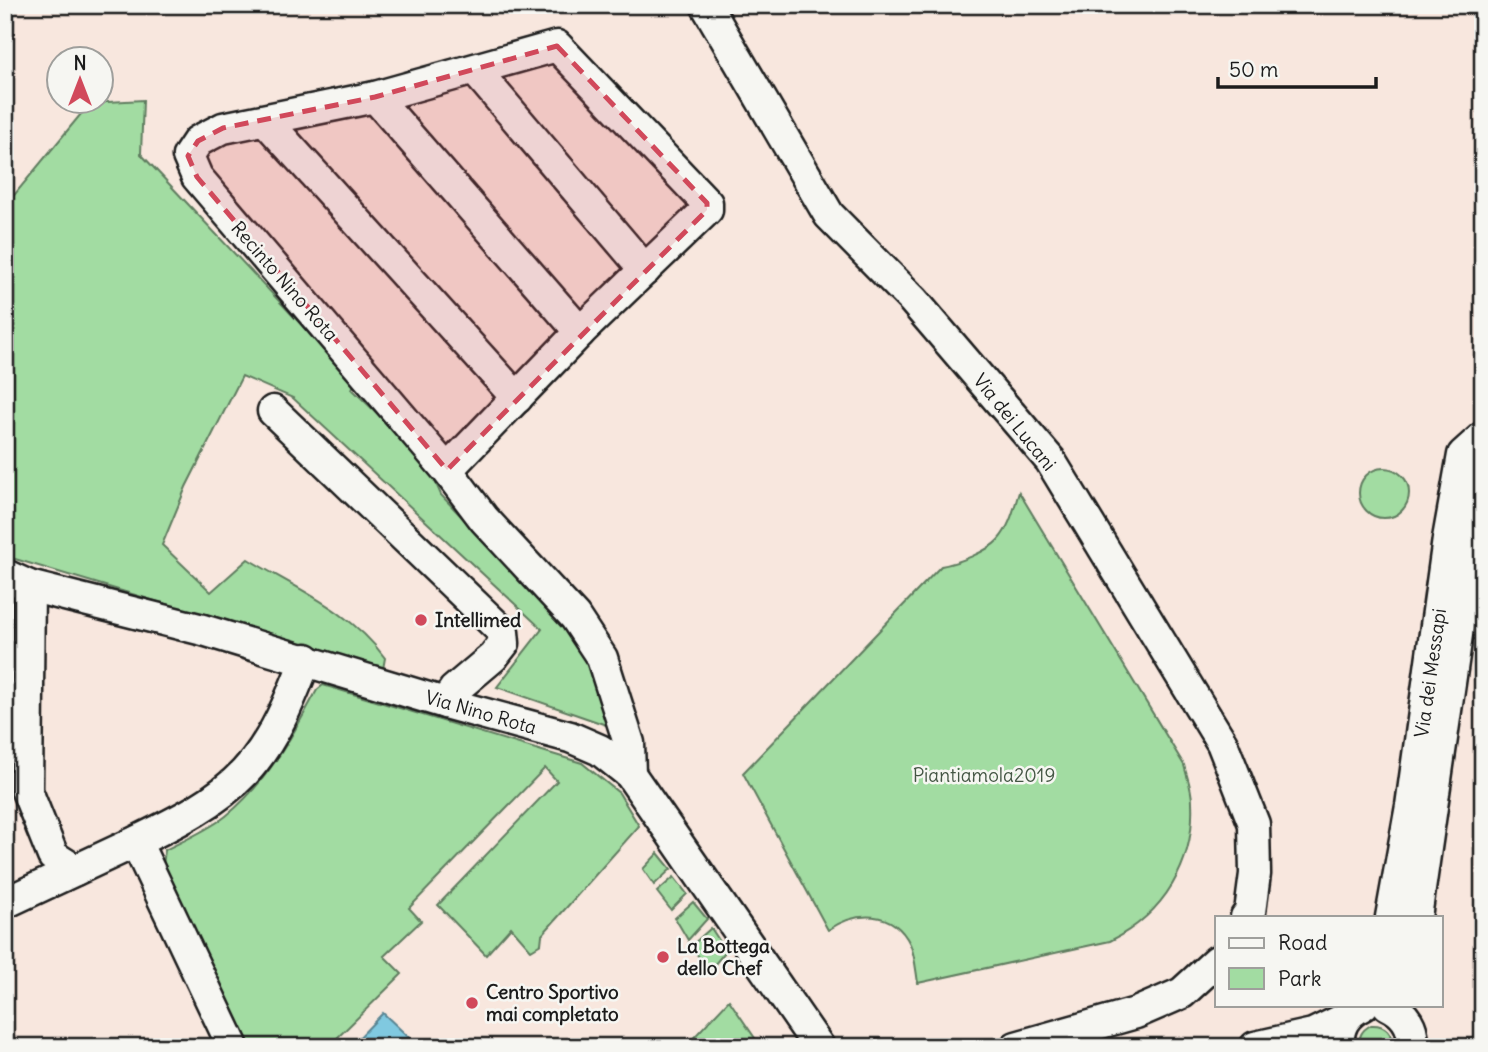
<svg xmlns="http://www.w3.org/2000/svg" width="1488" height="1052" font-family="Delius,sans-serif">
<style>
.green{fill:#a2dca2;stroke:#5f7c5f;stroke-width:2}
.water{fill:#80c9e0;stroke:#588492;stroke-width:2}
.lines{fill:none;stroke-linecap:round;stroke-linejoin:round}
.minor-casing{stroke:#1c1c1c;stroke-width:35}
.minor{stroke:#f6f6f2;stroke-width:30}
.marked{fill:#d1495b;fill-opacity:0.2;stroke:#d1495b;stroke-width:5;stroke-dasharray:14 9;stroke-linejoin:round}
.poi-dot{fill:#d1495b;stroke:#f6f6f2;stroke-width:2.5}
.labels{text-anchor:middle;dominant-baseline:central;stroke-width:5;stroke-linejoin:round;paint-order:stroke}
.street-label{font-size:19px;fill:#1c1c1c;stroke:#f6f6f2}
.poi-label{font-size:19px;font-weight:bold;fill:#1c1c1c;stroke:#f6f6f2;text-anchor:start}
.park-label{font-size:19px;fill:#445644;stroke:#f6f6f2}
</style>
<rect width="100%" height="100%" fill="#f8e7de"/>
<filter id="ink" filterUnits="userSpaceOnUse"><feTurbulence type="fractalNoise" baseFrequency=".0143" numOctaves="2"/><feDisplacementMap in="SourceGraphic" scale="14" xChannelSelector="R" yChannelSelector="G"/><feConvolveMatrix kernelMatrix="1 2 1 2 8 2 1 2 1" color-interpolation-filters="sRGB"/></filter>
<g filter="url(#ink)">
<!-- green -->
<g class="green">
<path d="M143,100L141,154L355,382L352,389L426,461L441,495L570,631L590,657L615,728L497,687L542,629L293,398L242,376L186,487L162,545L211,592L248,559C296,588 351,611 385,658L383,669L5,556V206L90,103Z"/>
<circle cx="1384" cy="493" r="25"/>
<path d="M1019,492L1184,765C1187,777 1192,789 1192,802C1195,863 1164,914 1110,941L918,983C916,971 915,955 910,944C893,909 856,911 828,930L743,773L941,566C958,563 987,552 998,540C1010,527 1014,508 1019,492Z"/>
<path d="M323,685L582,763L619,793L639,826L542,935L541,944L531,950L511,927L486,955L438,905L557,781L545,768L409,908L421,921L384,956L402,974L328,1047H249L163,865L165,850C185,840 208,830 226,816C267,783 293,735 317,690Z"/>
<polygon points="658,853 671,869 654,885 643,869"/>
<polygon points="674,877 687,894 671,910 657,892"/>
<polygon points="693,902 707,919 688,940 675,918"/>
<polygon points="711,928 726,951 709,971 691,946"/>
<polygon points="729,1000 761,1047 685,1047"/>
<path d="M1371,1025C1385,1024 1394,1033 1391,1047H1360C1358,1036 1362,1030 1371,1025Z"/>
</g>
<!-- water -->
<polygon class="water" points="383,1013 419,1047 350,1047"/>
<g class="lines">
<defs>
<g id="minor">
<polyline points="706,5 829,215 913,300 1050,460 1222,743 1254,824 1255,874 1250,912 1246,917"/>
<polyline points="475,70 645,270"/>
<polyline points="375,97 580,332"/>
<polyline points="266,121 517,398"/>
<polyline points="273,411 503,632 504,643 493,657 454,690 445,703"/>
<polyline points="447,470 580,332 707,210 707,203 557,46 375,97 223,128 198,141 188,156 197,177 447,470 484,519 575,617 602,658 629,743 630,774"/>
<polyline points="5,575 29,586 203,630 445,703 570,737 600,750 630,774 819,1047"/>
<polyline points="29,586 27,791 53,856 75,870"/>
<polyline points="136,842 233,1047"/>
<path d="M5,903C46,884 87,865 127,846C168,826 213,806 245,772C274,741 291,698 306,659"/>
<polyline points="1391,917 1411,806 1448,539 1463,455 1483,437"/>
<polyline points="1416,917 1476,504 1483,481"/>
<path d="M1388,1005C1405,1013 1415,1027 1412,1047"/>
<polyline points="1016,1047 1136,1013 1182,993 1217,961"/>
<polyline points="1255,1047 1313,1034 1344,1019"/>
<path d="M1339,1047C1337,1027 1345,1014 1363,1005"/>
</g>
</defs>
<!-- minor casing -->
<use href="#minor" class="minor-casing"/>
<!-- minor -->
<use href="#minor" class="minor"/>
</g>
</g>
<!-- marked area -->
<path class="marked" d="M557,46L707,203V210L447,470L197,177L188,156L198,141L223,128L375,97Z"/>
<!-- markers -->
<g class="poi-dot">
<circle cx="421" cy="620" r="7"/>
<circle cx="663" cy="957" r="7"/>
<circle cx="472" cy="1003" r="7"/>
</g>
<g class="labels">
<!-- street labels -->
<g class="street-label">
<text transform="translate(285 281) rotate(49)">Recinto Nino Rota</text>
<text transform="translate(1015 422) rotate(51)">Via dei Lucani</text>
<text transform="translate(1430 673) rotate(-82)">Via dei Messapi</text>
<text transform="translate(481 712) rotate(16)">Via Nino Rota</text>
</g>
<!-- poi labels -->
<g class="poi-label">
<text x="435" y="620">Intellimed</text>
<text x="677" y="946">La Bottega<tspan x="677" dy="22">dello Chef</tspan></text>
<text x="486" y="992">Centro Sportivo<tspan x="486" dy="22">mai completato</tspan></text>
</g>
<!-- park labels -->
<g class="park-label">
<text x="984" y="775">Piantiamola2019</text>
</g>
</g>
<!-- margin -->
<rect width="1488" height="1052" fill="none" stroke="#f6f6f2" stroke-width="28"/>
<rect x="14" y="14" width="1460" height="1024" fill="none" stroke="#1c1c1c" stroke-width="2.5" filter="url(#ink)"/>
<!-- legend -->
<rect x="1215" y="916" width="228" height="91" fill="#f6f6f2" stroke="#9f9f9c" stroke-width="2"/>
<rect x="1229" y="938" width="35" height="10" fill="#f6f6f2" stroke="#9f9f9c" stroke-width="2"/>
<text x="1278" y="950" font-size="21" fill="#1c1c1c">Road</text>
<rect x="1229" y="968" width="35" height="21" fill="#a2dca2" stroke="#9f9f9c" stroke-width="2"/>
<text x="1278" y="986" font-size="21" fill="#1c1c1c">Park</text>
<!-- north arrow -->
<g transform="translate(80 80)"><circle r="33" fill="#f6f6f2" stroke="#9f9f9c" stroke-width="2"/>
<path d="M0-5L12 26L0 18L-12 26Z" fill="#d1495b"/>
<text y="-10" font-size="19" font-weight="bold" text-anchor="middle" fill="#1c1c1c">N</text>
</g>
<!-- scale -->
<path d="M1218 77v10h158v-10" fill="none" stroke="#1c1c1c" stroke-width="3.5"/>
<text x="1229" y="77" font-size="21" fill="#1c1c1c" stroke="#f6f6f2" stroke-width="5" paint-order="stroke">50 m</text>
</svg>
